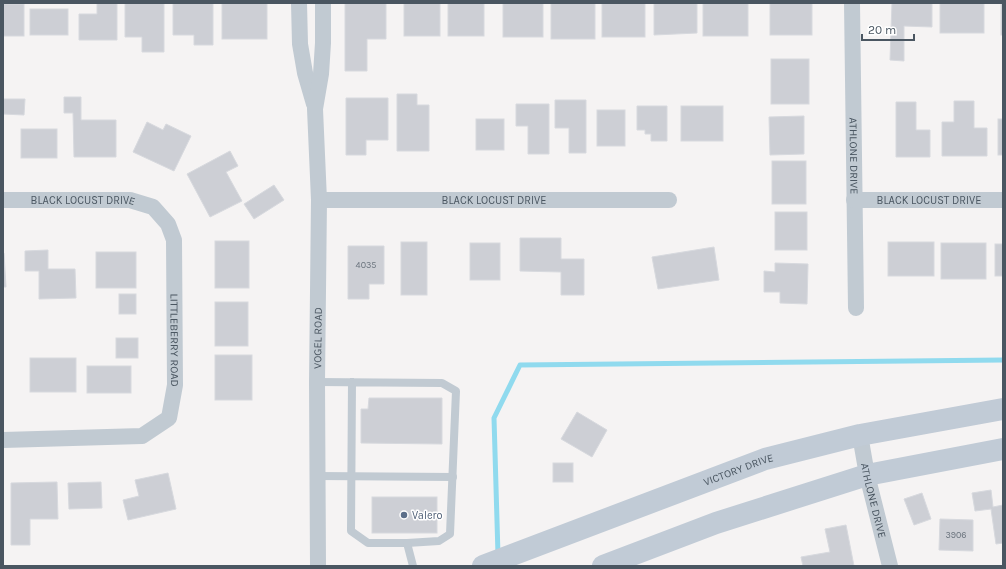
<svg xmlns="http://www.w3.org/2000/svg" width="1006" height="569" font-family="Karla,sans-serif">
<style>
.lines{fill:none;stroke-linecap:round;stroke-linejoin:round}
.stream{stroke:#90daee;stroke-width:5}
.building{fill:#cdcfd5;stroke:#d7d9de}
.lane{stroke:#c1cad2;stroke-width:8}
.street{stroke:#c1cad2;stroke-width:16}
.secondary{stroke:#c1cbd6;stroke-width:22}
.service-dot{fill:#5c6f8a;stroke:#fff;stroke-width:1.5}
.labels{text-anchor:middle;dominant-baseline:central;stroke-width:3;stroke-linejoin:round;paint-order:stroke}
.number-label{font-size:9px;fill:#6b747e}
.street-label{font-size:11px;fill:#4a5661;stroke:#fff}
.service-label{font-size:11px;fill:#4e5e75;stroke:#fff;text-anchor:start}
</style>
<rect width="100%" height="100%" fill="#f5f3f3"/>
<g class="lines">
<!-- stream -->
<polyline class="stream" points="498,555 494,418 520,365 1003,360"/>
</g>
<!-- building -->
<g class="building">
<polygon points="97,3 117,3 117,40 79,40 79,14 97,14"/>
<polygon points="125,3 164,3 164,52 142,52 142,37 125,37"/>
<polygon points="173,3 213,3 213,45 194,45 194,35 173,35"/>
<rect x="222" y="3" width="45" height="36"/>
<polygon points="345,3 386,3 386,39 367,39 367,71 345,71"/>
<rect x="404" y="3" width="36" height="33"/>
<rect x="448" y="3" width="36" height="33"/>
<rect x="503" y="3" width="40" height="34"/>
<rect x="551" y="3" width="44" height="36"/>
<rect x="602" y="3" width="43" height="34"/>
<polygon points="654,3 697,3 697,33 654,35"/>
<rect x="703" y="3" width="45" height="33"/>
<rect x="770" y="3" width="42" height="32"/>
<polygon points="892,3 932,3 932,27 904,26 904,61 890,60"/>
<rect x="940" y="3" width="44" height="30"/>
<rect x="1001" y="3" width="2" height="32"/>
<rect x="3" y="4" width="21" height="32"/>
<rect x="30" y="9" width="38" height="26"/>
<rect x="771" y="59" width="38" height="45"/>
<polygon points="397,94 417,94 417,105 429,105 429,151 397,151"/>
<polygon points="64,97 81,97 81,120 116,120 116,157 74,157 73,113 64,113"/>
<polygon points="346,98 388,98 388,140 366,140 366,155 346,155"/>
<polygon points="3,99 25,99 24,115 3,114"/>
<polygon points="555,100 586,100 586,153 569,153 569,128 555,128"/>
<polygon points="954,101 974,101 974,128 987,128 987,156 942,156 942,122 954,122"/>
<polygon points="896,102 916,102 916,130 930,130 930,157 896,157"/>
<polygon points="516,104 549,104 549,154 528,154 528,126 516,126"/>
<polygon points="637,106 667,106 667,141 651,141 651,134 645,134 645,130 637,130"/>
<rect x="681" y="106" width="42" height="35"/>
<rect x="597" y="110" width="28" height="36"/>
<polygon points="804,116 804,154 770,155 769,117"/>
<rect x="476" y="119" width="28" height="31"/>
<rect x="998" y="119" width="5" height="36"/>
<polygon points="147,122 163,130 166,124 191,136 174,171 133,152"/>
<rect x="21" y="129" width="36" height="29"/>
<polygon points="230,151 238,166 226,172 242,201 210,217 187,174"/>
<rect x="772" y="161" width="34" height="43"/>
<polygon points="274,185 284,200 254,219 244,204"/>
<rect x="775" y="212" width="32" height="38"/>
<polygon points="520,238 561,238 561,259 584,259 584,295 561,295 561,272 520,271"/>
<rect x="215" y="241" width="34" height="47"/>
<rect x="401" y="242" width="26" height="53"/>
<rect x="888" y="242" width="46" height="34"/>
<rect x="470" y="243" width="30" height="37"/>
<rect x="941" y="243" width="45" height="36"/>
<rect x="995" y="244" width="8" height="32"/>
<polygon points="348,246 384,246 384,284 369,284 369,299 348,299"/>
<polygon points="714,247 719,280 658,289 652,257"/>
<polygon points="48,250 48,269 75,269 76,298 39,299 39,271 25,271 25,251"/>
<rect x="96" y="252" width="40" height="36"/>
<polygon points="3,253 4,253 6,287 3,287"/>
<polygon points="775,263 808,264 807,304 780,303 780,292 764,292 764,271 775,272"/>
<rect x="119" y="294" width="17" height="20"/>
<rect x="215" y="302" width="33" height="44"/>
<rect x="116" y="338" width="22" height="20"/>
<rect x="215" y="355" width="37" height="45"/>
<rect x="30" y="358" width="46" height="34"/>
<rect x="87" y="366" width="44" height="27"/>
<polygon points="369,398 442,398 442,444 361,443 361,409 368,409"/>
<polygon points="577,412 607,430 592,457 561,439"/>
<rect x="553" y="463" width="20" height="19"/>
<polygon points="168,473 176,509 128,520 123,500 139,496 135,480"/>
<polygon points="57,482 58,519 30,519 30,545 11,545 11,483"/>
<polygon points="101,482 102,508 69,509 68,483"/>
<polygon points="991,490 993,507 1003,505 1003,543 996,544 991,509 975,511 972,493"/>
<polygon points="922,493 931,519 914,525 904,499"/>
<rect x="372" y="497" width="65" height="36"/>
<polygon points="940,519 973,520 973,551 939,550"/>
<polygon points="846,525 854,566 803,566 801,557 830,552 825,529"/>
</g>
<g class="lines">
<!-- lane -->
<g class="lane">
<polyline points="317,382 442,383 456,391 450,534 439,541 407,543 368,543 351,531 352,382"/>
<polyline points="318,476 453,477"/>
<polyline points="407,543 413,566"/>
</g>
<!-- street -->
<g class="street">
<polyline points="299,3 300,44 305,73 314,104"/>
<path id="s1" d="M852,3L856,308"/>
<path id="s2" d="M3,200H130L153,207L168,224L174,240L175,385L169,418L142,436L3,440"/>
<path id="s3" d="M319,200H669"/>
<path id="s4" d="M854,200H1003"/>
<path id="s5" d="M860,435L867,475L890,566"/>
<path id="s6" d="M318,566L317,382L319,200L315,109L321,74L323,43V3"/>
</g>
<!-- secondary -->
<g class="secondary">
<path id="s7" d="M483,566L765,459L860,435L1003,409"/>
<polyline points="603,566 716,523 867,475 1003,449"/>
</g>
</g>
<!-- markers -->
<circle class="service-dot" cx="404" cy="515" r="4"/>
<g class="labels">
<!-- number labels -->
<g class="number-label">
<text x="366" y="265">4035</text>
<text x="956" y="535">3906</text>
</g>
<!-- street labels -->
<g class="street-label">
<text stroke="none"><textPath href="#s1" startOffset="153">ATHLONE DRIVE</textPath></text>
<text stroke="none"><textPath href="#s3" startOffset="175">BLACK LOCUST DRIVE</textPath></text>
<text stroke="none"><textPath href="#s4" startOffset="75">BLACK LOCUST DRIVE</textPath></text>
<text stroke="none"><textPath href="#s2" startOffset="80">BLACK LOCUST DRIVE</textPath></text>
<text stroke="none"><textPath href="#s6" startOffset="228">VOGEL ROAD</textPath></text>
<text stroke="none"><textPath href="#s2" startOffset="291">LITTLEBERRY ROAD</textPath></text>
<text stroke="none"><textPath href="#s7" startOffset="273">VICTORY DRIVE</textPath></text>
<text stroke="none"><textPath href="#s5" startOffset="67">ATHLONE DRIVE</textPath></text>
</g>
<!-- service labels -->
<g class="service-label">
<text x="412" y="515">Valero</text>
</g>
</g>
<!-- border -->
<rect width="1006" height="569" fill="none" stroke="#4a5661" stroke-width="8"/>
<!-- scale -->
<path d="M862 34v6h52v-6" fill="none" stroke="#4a5661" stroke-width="2"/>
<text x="868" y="34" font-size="12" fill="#4a5661" stroke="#ffffff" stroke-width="3" paint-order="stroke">20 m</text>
</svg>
